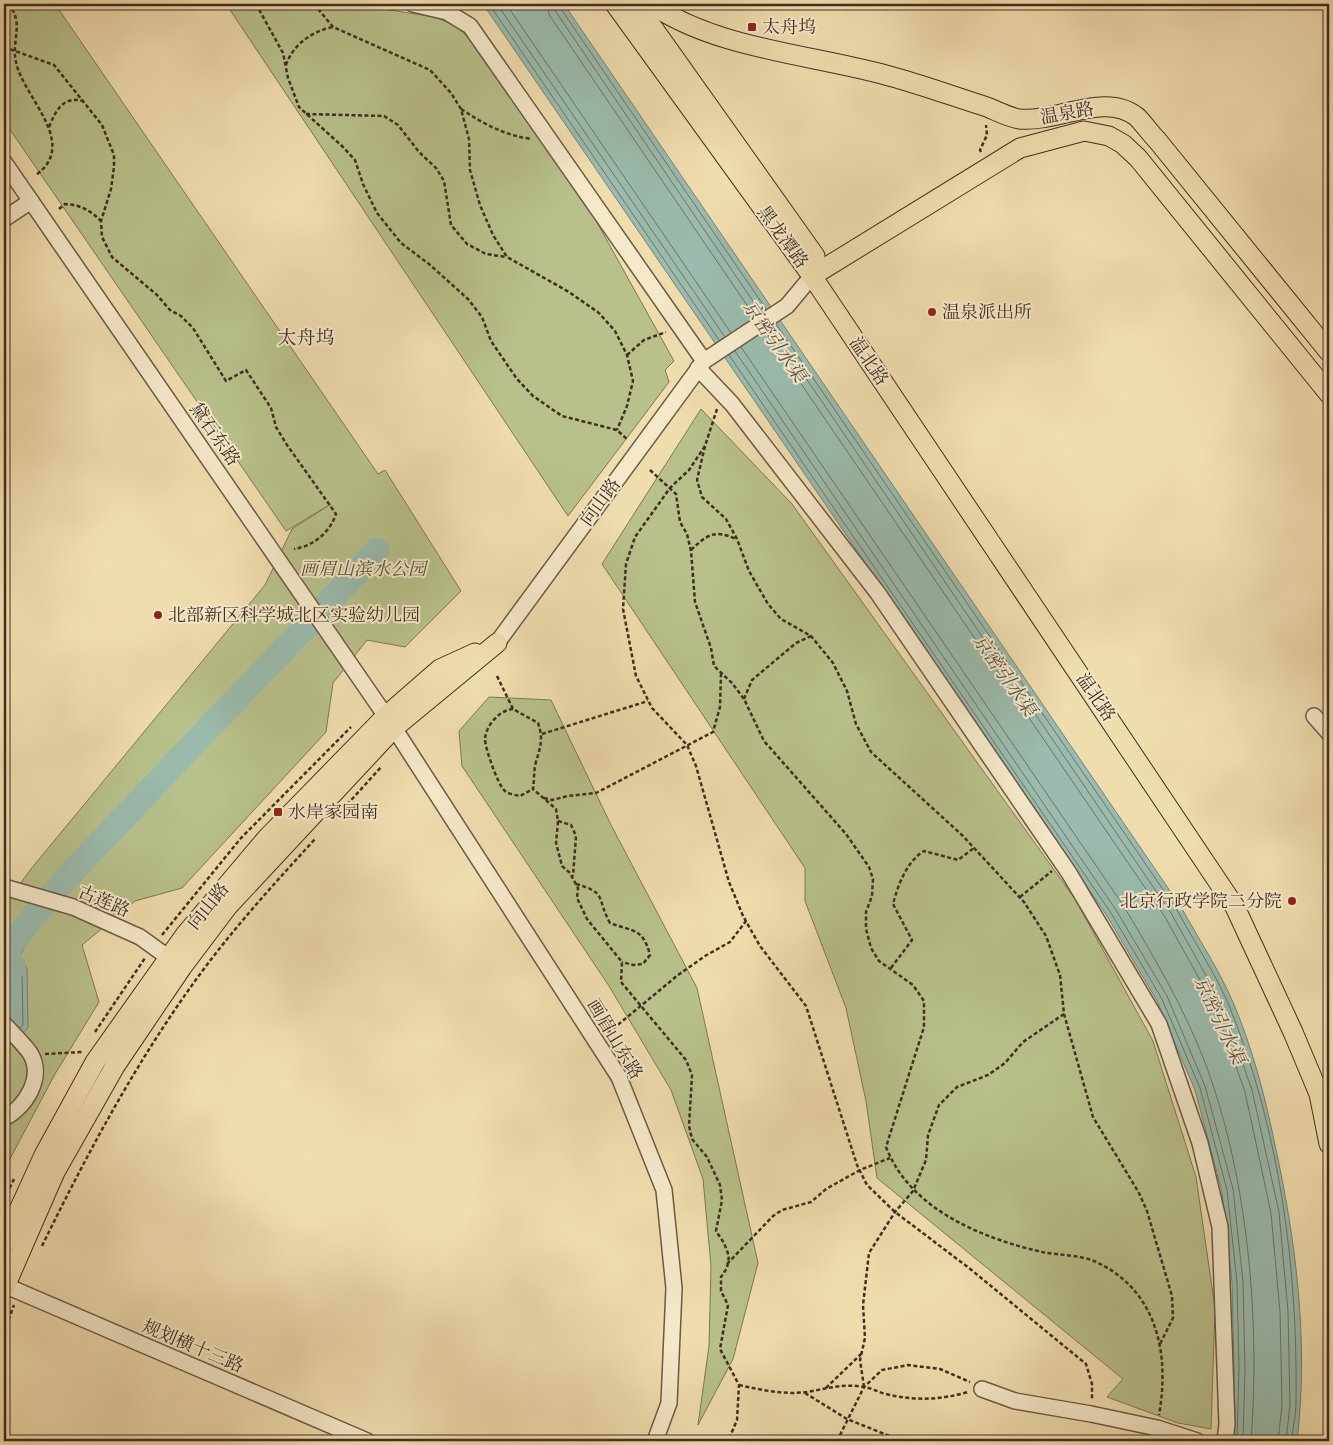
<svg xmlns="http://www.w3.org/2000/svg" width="1333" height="1445" font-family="'IM FELL Great Primer','Noto Serif SC',serif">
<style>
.green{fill:#b8c18b;stroke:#7c7857}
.water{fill:#9abbad;stroke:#768376}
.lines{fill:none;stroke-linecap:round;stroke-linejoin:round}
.shore{stroke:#6d7468;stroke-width:1}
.river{stroke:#9abbad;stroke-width:25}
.minor-casing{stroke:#6c5a46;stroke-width:18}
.major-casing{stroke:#402e23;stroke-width:21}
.path{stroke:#402e23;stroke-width:2.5;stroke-dasharray:4 2.5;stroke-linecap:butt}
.minor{stroke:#f5e9ca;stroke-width:15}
.major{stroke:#f0ddae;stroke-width:19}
.poi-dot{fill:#8f2418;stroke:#f5e9ca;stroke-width:2}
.labels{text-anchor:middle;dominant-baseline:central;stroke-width:4;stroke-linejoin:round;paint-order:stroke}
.poi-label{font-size:18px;fill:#402e23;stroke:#f5e9ca;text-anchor:start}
.street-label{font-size:18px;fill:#402e23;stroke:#f5e9ca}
.park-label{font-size:18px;font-style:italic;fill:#584b38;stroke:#f5e9ca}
.neighbourhood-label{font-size:19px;fill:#402e23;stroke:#f5e9ca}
.water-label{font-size:19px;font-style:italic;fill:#565146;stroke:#f5e9ca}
</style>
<rect width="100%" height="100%" fill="#f0ddae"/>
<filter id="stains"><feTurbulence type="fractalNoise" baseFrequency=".004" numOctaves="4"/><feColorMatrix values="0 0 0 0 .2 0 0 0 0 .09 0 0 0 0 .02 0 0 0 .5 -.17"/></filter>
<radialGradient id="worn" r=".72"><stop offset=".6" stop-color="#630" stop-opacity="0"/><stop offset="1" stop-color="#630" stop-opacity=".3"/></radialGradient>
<!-- green -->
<g class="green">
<polygon points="4,4 55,4 378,474 385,470 461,591 405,647 367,640 333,683 326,732 182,888 135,901 82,945 99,1002 55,1074 4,1170 4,906 31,869 265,585 292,529 331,504 286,531 4,121"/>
<polygon points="226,4 351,4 435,17 456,26 497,64 540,120 674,361 665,370 669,382 568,516"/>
<polygon points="701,409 792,504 1075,899 1153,1041 1196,1177 1215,1308 1211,1429 1178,1423 1107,1397 1123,1379 877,1178 866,1101 846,1008 805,901 805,868 602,564"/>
<polygon points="489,697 551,700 611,825 697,988 758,1263 733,1359 698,1425 709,1346 711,1266 703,1179 671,1090 609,986 462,766 459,731"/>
</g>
<!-- water -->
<g class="water">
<path d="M483,4H564L1181,907C1198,938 1218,968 1232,1000C1252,1046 1265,1096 1275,1145C1296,1241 1309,1343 1297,1441H1232L1234,1369L1232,1282L1222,1192L1195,1090L1157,1001L1107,916Z"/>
<polygon points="4,930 27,943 20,956 27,969 28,1028 4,1049 4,1007 6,1005 7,984 4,978"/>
</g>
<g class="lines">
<!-- shore -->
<g class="shore">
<polyline points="489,4 719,340"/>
<polyline points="497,4 725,337"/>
<polyline points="506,4 731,333"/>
<polyline points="546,4 550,16 755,317"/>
<polyline points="554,4 556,12 761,313"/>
<polyline points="560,4 561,9 766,309"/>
<path d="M776,324L1177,910C1193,940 1214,971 1228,1003C1280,1129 1298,1268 1296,1404C1296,1416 1292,1429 1292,1441"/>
<polyline points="771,327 1171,913 1222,1004 1252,1090 1279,1212 1288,1311 1290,1405 1286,1441"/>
<polyline points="765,331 1165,917 1215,1007 1245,1092 1271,1213 1280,1312 1282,1405 1278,1441"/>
<path d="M741,347L1123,905C1157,962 1192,1021 1213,1085C1249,1193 1260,1327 1251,1441"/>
<polyline points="735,351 1116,910 1167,996 1205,1086 1233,1189 1243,1282 1245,1369 1243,1441"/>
<polyline points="729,355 1111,913 1162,999 1200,1088 1227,1190 1237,1282 1239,1369 1237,1441"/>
<polyline points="4,936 20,945 15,957 22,971 23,1025 20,1028"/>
</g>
<!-- river -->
<path class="river" d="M13,967L7,951C43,900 89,854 132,809C213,722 297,638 377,550"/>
<defs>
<g id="minor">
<polyline points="413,4 447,12 470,26 704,361"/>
<polyline points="4,162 394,728 619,1077 664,1190 674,1288 669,1403 655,1441"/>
<polyline points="4,219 31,201"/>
<polyline points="698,368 732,404 877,592 1069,873 1159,1024 1200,1143 1220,1227 1227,1424 1225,1441"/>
<polyline points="497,643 704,361 787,306 812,276"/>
<polyline points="1314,716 1329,733"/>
<polyline points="4,887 73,907 140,937 176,963"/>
<path d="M4,1024C12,1033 23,1043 30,1053C45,1077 25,1108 4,1118"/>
<polyline points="4,1285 367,1441"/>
<polyline points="982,1389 1015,1401 1091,1414 1157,1428 1197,1441"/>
</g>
<g id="major">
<polyline points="615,4 812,276 1235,907 1293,1032 1319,1094 1329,1144"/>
<polyline points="636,4 815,256 812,276"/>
<path d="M651,4C715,48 807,54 882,74C917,83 952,96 987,107C997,111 1008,117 1019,119C1057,123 1105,91 1137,117C1144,124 1150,133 1157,140L1329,352"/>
<polyline points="812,276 1020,148 1084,131 1109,136 1123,144 1138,158 1329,394"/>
<polyline points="4,1243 44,1155 95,1062 185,935 267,838 386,716 440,669 475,653"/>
<polyline points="4,1289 55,1172 115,1066 182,967 228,906 394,728 497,643"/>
</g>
</defs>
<!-- minor casing -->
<use href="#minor" class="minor-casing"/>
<!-- major casing -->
<use href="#major" class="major-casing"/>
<!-- path -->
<g class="path">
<path d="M8,4C25,22 11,41 16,62C22,96 80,143 36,175"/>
<polyline points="256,4 283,53 288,78 299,107 343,147 355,160 363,184 377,213 401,243 429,264 468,299 482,317 491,341 517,379 533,396 562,416 617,430 628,440"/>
<polyline points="314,4 333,27 430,70 451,93 461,109 469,139 470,170 480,205 493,235 507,257 569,292 599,313 615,331 627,355 633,381 627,406 617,430"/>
<path d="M4,47L54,65L102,125L114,155V167L111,189L101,221L102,237L112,257L157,295L170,310L181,316L193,328L226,381L246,370L271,408L276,427L287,445L336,514C330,532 314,546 294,549"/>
<path d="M286,65C293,44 313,31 333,27"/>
<path d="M461,109C484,124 504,135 531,139"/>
<polyline points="306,114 384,116 398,125 419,152 436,168 444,181 451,225 467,244 486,254 507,257"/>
<path d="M49,127C56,110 63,96 83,101"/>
<polyline points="981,152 980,150 987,135 986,125"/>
<path d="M59,209L65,204C80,205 90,210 101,221"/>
<polyline points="627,355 644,340 666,332"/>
<polyline points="717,409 705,446 697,480 702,497 726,519 737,539 749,571 768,604 781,619 811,636 833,663 847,691 856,724 871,752 963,836 1024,902 1046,936 1060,975 1064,1014 1093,1117 1139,1193 1147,1211 1172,1296 1173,1318 1160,1344"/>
<polyline points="705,446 689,470 670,488 635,537 626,564 623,609 636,676 652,708 687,745 696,766 729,882 743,916 760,946 806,1006 857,1165 867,1185 895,1212 969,1268 1086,1364 1092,1384 1092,1400"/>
<path d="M650,470L676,494L680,522L687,534L691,551L695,602L711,648L714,666L732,683L744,699L764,741L846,834L869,867L873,879L872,896L866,912V929L871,948L879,961L913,985L924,1001V1027L886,1147C910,1209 981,1238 1042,1252C1058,1255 1080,1255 1094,1261C1157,1289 1170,1353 1159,1415"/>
<path d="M691,550C707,535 714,529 736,539"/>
<path d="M497,676L513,709L538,723C544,740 540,748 535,765C534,773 534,781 533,789L556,809L558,821L556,843L562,866L570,873L578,888L577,898L587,919L622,962L621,982L686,1060L692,1075L689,1126L692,1139L707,1157L720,1185L722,1200L716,1231L724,1243L729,1256L727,1268L721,1277V1291L728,1305L720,1349L739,1385L737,1420L728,1441"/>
<polyline points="744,699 752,680 796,643 811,636"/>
<path d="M513,709C500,710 487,724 485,738C484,745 498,786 505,791C508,794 515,795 520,796L533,789"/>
<polyline points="542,734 648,701"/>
<polyline points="544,798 552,800 568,796 596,793 713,732 720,707 721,674"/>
<polyline points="334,819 382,766"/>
<polyline points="558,821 571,825 576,836 573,876"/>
<path d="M576,884C608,893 596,898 610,923C634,932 643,928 650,955L643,964L633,965L622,962"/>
<polyline points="1020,897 1052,871"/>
<polyline points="162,935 241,838 351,727"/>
<path d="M891,968L912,940L893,904C898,885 907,861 924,851L958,860L974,848"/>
<polyline points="95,1032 145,958"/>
<polyline points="608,1033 678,975 705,956 730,942 746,921"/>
<polyline points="45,1054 82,1052"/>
<polyline points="4,1200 14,1179"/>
<path d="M42,1246C87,1154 135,1064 195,981C231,931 273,885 315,839"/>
<polyline points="727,1264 773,1216 782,1210 811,1202 826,1189 860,1170 890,1158"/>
<polyline points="4,1332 14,1305"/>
<path d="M739,1385C761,1390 784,1395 807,1392C826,1389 844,1383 864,1387C871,1388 878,1392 886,1394C914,1401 940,1400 968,1392"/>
<polyline points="864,1387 860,1360 865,1338 863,1305 869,1253 895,1212 913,1191 926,1160 928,1135 939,1105 957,1087 988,1075 1005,1063 1023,1042 1064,1014"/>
<polyline points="826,1388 861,1354"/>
<polyline points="805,1393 847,1419 902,1441"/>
<polyline points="837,1441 864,1387 882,1370 908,1365 940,1369 970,1382"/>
</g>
<!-- minor -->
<use href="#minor" class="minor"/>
<!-- major -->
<use href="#major" class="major"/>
</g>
<!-- markers -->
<g class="poi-dot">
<rect x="747" y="22" width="10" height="10" rx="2.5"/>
<circle cx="932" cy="312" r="5"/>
<circle cx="158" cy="615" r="5"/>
<rect x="273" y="807" width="10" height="10" rx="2.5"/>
<circle cx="1292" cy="901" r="5"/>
</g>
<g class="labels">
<!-- poi labels -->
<g class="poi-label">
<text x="762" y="27">太舟坞</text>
<text x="942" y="312">温泉派出所</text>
<text x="168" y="615">北部新区科学城北区实验幼儿园</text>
<text x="288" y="812">水岸家园南</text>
<text x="1282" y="901" text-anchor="end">北京行政学院二分院</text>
</g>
<!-- street labels -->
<g class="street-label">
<text transform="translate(1067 113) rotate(-10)">温泉路</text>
<text transform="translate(783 237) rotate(54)">黑龙潭路</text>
<text transform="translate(869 361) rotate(56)">温北路</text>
<text transform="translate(215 434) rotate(55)">黛石东路</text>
<text transform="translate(600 502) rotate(-54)">向山路</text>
<text transform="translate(1096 697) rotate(56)">温北路</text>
<text transform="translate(104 901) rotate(23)">古莲路</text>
<text transform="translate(208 906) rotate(-51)">向山路</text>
<text transform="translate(615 1039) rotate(59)">画眉山东路</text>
<text transform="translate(193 1346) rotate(23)">规划横十三路</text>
</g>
<!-- park labels -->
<g class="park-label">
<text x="363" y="569">画眉山滨水公园</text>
</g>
<!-- neighbourhood labels -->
<g class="neighbourhood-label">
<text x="306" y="337">太舟坞</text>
</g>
<!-- water labels -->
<g class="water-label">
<text transform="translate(775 341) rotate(55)">京密引水渠</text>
<text transform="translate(1005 675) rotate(55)">京密引水渠</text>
<text transform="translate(1220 1020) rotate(65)">京密引水渠</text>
</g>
</g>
<!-- margin -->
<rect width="1333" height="1445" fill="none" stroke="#f0ddae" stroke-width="20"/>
<rect x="5" y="5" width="1323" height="1435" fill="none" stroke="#402e23" stroke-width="2.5"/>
<rect x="10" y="10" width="1313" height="1425" fill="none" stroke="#402e23"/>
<rect width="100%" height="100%" filter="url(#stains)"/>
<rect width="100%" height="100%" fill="url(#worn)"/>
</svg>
